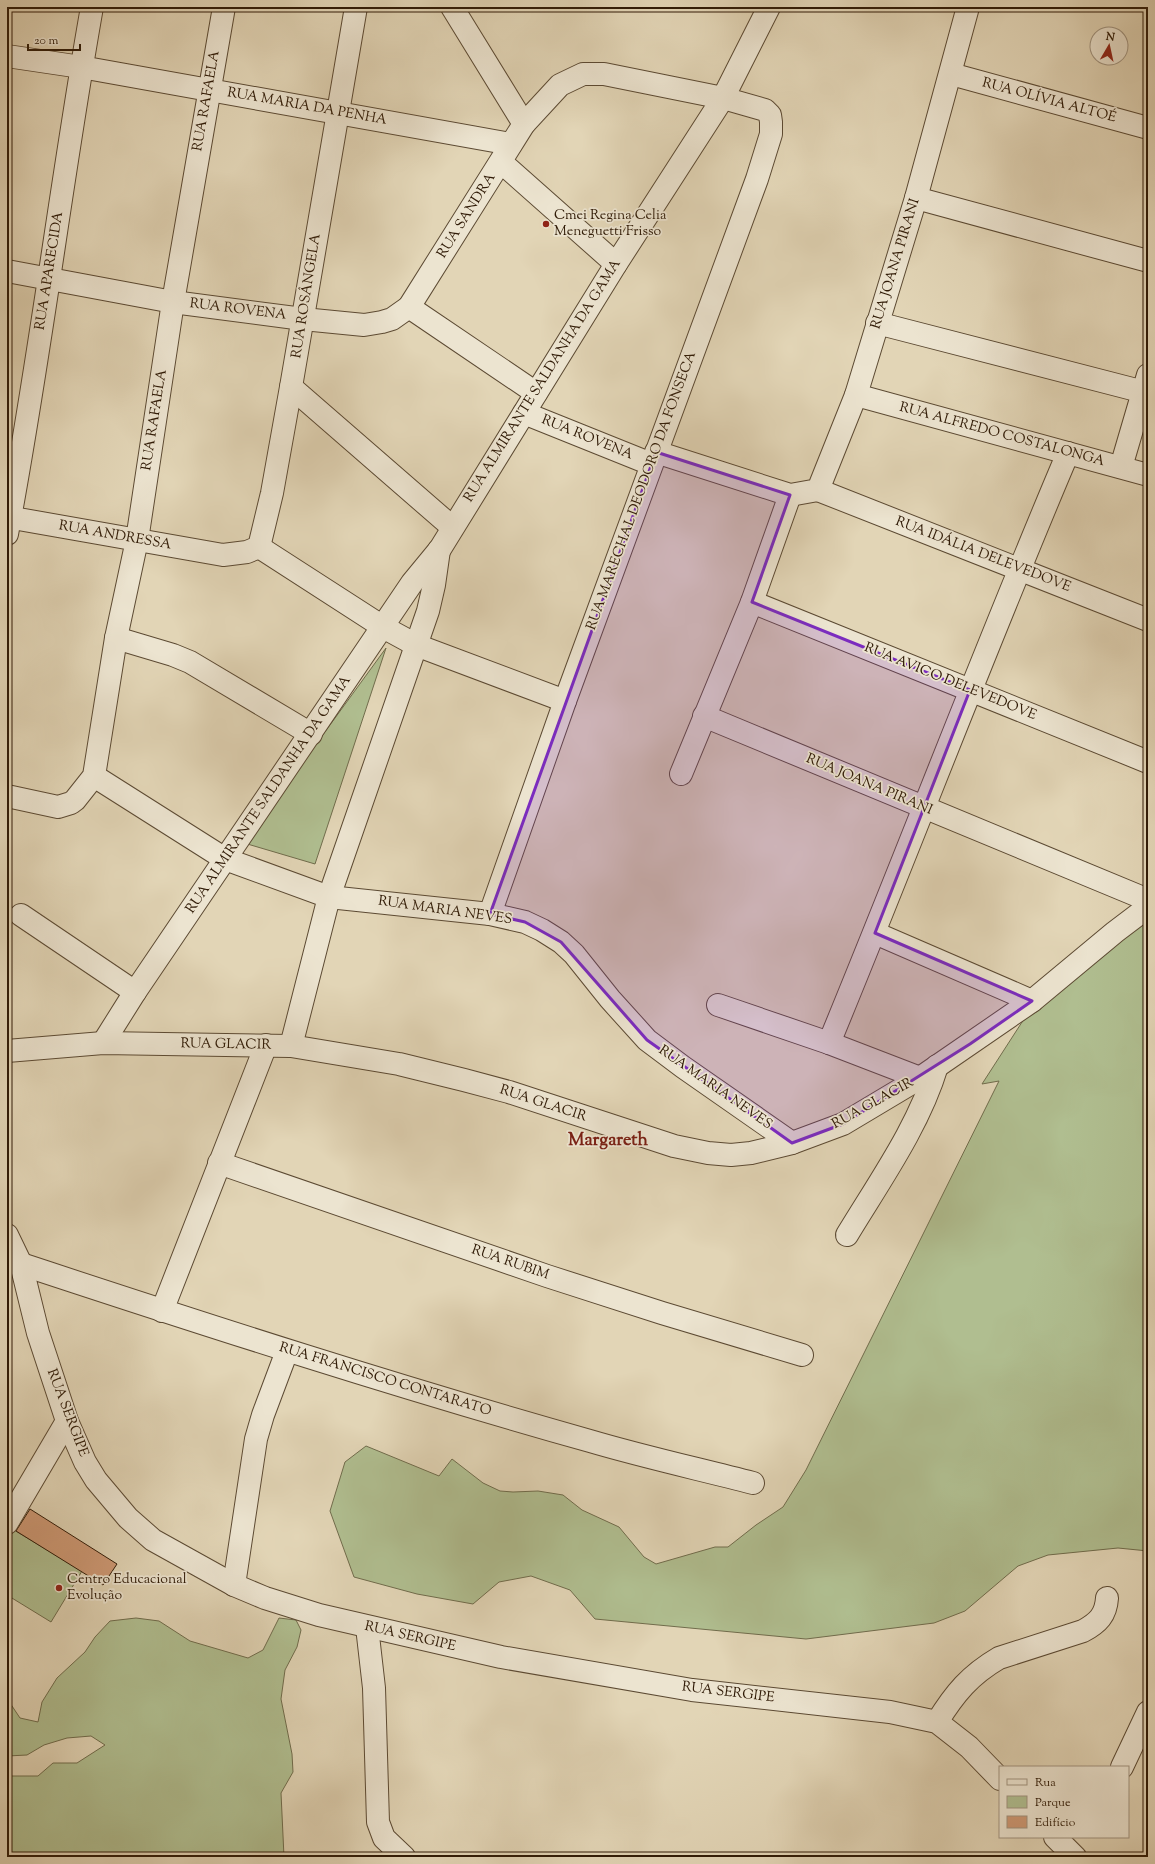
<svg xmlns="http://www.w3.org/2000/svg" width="1155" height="1864" font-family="'Sorts Mill Goudy',serif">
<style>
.green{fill:#b0be90;stroke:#706c4c}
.building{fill:#cf9a76;stroke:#301b07}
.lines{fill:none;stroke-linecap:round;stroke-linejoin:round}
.minor-casing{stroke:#5c4a33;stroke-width:24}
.minor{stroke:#ece4d0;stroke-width:22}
.marked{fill:#7b2cbf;fill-opacity:0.2;stroke:#7b2cbf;stroke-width:3;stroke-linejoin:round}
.poi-dot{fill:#8f2418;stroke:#ece4d0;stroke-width:1.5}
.labels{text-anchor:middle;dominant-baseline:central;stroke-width:3.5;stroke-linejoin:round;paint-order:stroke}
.street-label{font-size:14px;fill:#301b07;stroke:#ece4d0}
.poi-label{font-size:14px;fill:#301b07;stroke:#ece4d0;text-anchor:start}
.district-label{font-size:18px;font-weight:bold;fill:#7a1f14;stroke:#ece4d0}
</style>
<rect width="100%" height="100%" fill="#e2d5b6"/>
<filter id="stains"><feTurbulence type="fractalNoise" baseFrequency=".005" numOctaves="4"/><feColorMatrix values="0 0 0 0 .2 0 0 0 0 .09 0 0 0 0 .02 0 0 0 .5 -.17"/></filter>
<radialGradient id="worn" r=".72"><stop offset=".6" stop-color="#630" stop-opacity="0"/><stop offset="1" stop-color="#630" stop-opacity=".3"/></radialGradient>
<!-- green -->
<g class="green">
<polygon points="386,648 315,864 244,843"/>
<polygon points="1148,914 1148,1551 1118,1548 1048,1555 1018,1566 965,1611 934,1623 806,1639 595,1619 570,1590 531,1576 499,1582 473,1604 417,1594 354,1577 330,1511 345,1462 366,1446 439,1476 452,1459 483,1483 500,1491 513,1492 538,1491 563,1495 582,1510 619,1527 644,1557 656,1564 715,1547 728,1547 756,1525 783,1507 806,1470 999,1081 982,1084 1024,1019"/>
<polygon points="14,1530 82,1571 51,1622 7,1595 7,1542"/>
<polygon points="136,1618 159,1621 190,1641 248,1658 263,1650 279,1618 296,1620 301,1630 297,1647 285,1670 281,1699 292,1754 293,1772 281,1793 284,1857 7,1857 7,1773 12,1776 38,1776 53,1763 77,1763 105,1745 91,1736 67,1738 44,1745 27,1755 7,1756 7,1690 10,1703 20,1718 38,1722 42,1702 57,1678 85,1652 95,1637 110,1621"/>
</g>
<!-- building -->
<polygon class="building" points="30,1509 117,1564 103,1585 16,1531"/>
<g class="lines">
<defs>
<g id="minor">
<polyline points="452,7 524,124"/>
<polyline points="7,56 81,67 511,144"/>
<polyline points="951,74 1148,128"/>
<polyline points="501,162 616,264"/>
<polyline points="916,198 1148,261"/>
<polyline points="7,271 173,302 303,319 364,325 382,322 392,319 409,307 536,393"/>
<polyline points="409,307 524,124 560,85 583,74 604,74 723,98 765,110 770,115 771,122 771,134 757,179 565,701 490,914"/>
<polyline points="877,323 1148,393"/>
<polyline points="291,387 452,527"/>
<polyline points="856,395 1148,475"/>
<polyline points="524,413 651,464"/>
<polyline points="656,452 790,495 818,490 856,395 916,198 968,7"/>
<polyline points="1121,467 1148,375"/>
<polyline points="818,490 1148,620"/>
<polyline points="7,517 223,555 247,552 259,547 272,493 291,387 356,7"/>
<path d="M7,534C40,359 61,182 92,7"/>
<polyline points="259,547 383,627 416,645 565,701"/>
<polyline points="752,602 1148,762"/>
<polyline points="116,638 173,655 190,662 311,734"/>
<polyline points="704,716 1148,900"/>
<polyline points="681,774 752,602 790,495"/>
<polyline points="94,776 225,859 329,897 490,914 525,922 542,930 561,942 574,954 610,999 647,1040 683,1067 792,1143"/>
<polyline points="7,796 58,807 71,803 75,800 94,776 116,638 137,540 173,302 224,7"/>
<polyline points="21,915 135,992"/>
<polyline points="875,933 1032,1001"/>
<polyline points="718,1005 829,1043 920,1078"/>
<polyline points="103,1043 135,992 412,583 440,549 616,264 723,98 769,7"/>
<path d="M829,1043C910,847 985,648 1068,453"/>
<polyline points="291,1046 329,897 428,611 434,585 439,550"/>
<polyline points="7,1051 103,1043 291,1046 399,1064 464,1080 509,1092 674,1146 708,1153 731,1155 751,1153 792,1143 843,1124 920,1078 1032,1001 1115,932 1148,907"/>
<polyline points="219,1163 547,1276 662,1313 802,1355"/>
<polyline points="7,1235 21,1264 38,1333 67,1421 85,1462 96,1480 128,1518 153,1540 234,1585 265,1598 319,1615 501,1657 692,1690 890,1712 937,1722 969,1747 1000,1779"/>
<path d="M847,1235C879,1182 919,1126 937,1066"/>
<path d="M21,1264C209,1326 398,1387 590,1441C644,1457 699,1469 753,1483"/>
<polyline points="162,1311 266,1045"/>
<polyline points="7,1523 67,1421"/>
<polyline points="234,1585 256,1439 263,1415 287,1351"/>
<polyline points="367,1627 374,1688 378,1822 384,1838 404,1857"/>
<path d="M937,1722C955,1693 970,1675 999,1658L1083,1631C1098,1623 1106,1615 1107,1598"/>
<polyline points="1122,1767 1148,1712"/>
<polyline points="1055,1837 1075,1857"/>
</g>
</defs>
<!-- minor casing -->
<use href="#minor" class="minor-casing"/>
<!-- minor -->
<use href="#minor" class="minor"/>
</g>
<!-- marked area -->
<path class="marked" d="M656,452L790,495L752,602L970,690L875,933L1032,1001L970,1044L843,1124L792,1143L647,1040L561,942L525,922L490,914Z"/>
<!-- markers -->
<g class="poi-dot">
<circle cx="546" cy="224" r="4"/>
<circle cx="59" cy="1588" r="4"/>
</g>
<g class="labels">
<!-- street labels -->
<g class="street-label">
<text transform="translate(207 101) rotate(-80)">RUA RAFAELA</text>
<text transform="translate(1049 101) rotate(15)">RUA OLÍVIA ALTOÉ</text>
<text transform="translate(307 107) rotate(10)">RUA MARIA DA PENHA</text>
<text transform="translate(467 216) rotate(-58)">RUA SANDRA</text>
<text transform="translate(896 264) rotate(-73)">RUA JOANA PIRANI</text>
<text transform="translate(50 271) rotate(-81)">RUA APARECIDA</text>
<text transform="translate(307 296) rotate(-81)">RUA ROSÂNGELA</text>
<text transform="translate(238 310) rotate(7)">RUA ROVENA</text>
<text transform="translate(543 381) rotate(-58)">RUA ALMIRANTE SALDANHA DA GAMA</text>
<text transform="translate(155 420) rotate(-81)">RUA RAFAELA</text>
<text transform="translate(1002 435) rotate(15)">RUA ALFREDO COSTALONGA</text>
<text transform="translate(587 438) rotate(22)">RUA ROVENA</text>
<text transform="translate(642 491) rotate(-70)">RUA MARECHAL DEODORO DA FONSECA</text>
<text transform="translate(115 536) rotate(10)">RUA ANDRESSA</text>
<text transform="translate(983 555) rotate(21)">RUA IDÁLIA DELEVEDOVE</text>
<text transform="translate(950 682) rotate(22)">RUA AVICO DELEVEDOVE</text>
<text transform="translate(869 785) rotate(23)">RUA JOANA PIRANI</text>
<text transform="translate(269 795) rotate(-56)">RUA ALMIRANTE SALDANHA DA GAMA</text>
<text transform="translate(445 911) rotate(8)">RUA MARIA NEVES</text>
<text transform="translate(226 1045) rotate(1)">RUA GLACIR</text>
<text transform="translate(715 1088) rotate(35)">RUA MARIA NEVES</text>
<text transform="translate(543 1104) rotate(18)">RUA GLACIR</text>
<text transform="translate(873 1104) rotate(-29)">RUA GLACIR</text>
<text transform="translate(510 1263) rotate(19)">RUA RUBIM</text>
<text transform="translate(385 1380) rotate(17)">RUA FRANCISCO CONTARATO</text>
<text transform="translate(67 1413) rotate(69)">RUA SERGIPE</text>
<text transform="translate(410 1637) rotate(13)">RUA SERGIPE</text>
<text transform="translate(728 1693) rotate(7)">RUA SERGIPE</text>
</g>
<!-- poi labels -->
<g class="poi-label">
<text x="554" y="216">Cmei Regina Celia<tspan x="554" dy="16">Meneguetti Frisso</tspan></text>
<text x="67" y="1580">Centro Educacional<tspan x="67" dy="16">Evolução</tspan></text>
</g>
<!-- district labels -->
<g class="district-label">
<text x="608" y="1141">Margareth</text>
</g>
</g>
<!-- margin -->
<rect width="1155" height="1864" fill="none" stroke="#e2d5b6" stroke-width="24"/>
<rect x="8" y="8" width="1139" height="1848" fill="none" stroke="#301b07" stroke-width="2"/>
<rect x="12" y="12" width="1131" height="1840" fill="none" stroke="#301b07"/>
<!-- legend -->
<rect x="999" y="1766" width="130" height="72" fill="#ece4d0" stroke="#a19480"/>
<rect x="1007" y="1779" width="20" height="6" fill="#ece4d0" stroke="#a19480"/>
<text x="1035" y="1786" font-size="12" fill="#301b07">Rua</text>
<rect x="1007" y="1796" width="20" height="12" fill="#b0be90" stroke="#a19480"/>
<text x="1035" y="1806" font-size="12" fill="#301b07">Parque</text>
<rect x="1007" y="1816" width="20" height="12" fill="#cf9a76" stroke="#a19480"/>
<text x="1035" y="1826" font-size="12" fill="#301b07">Edifício</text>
<!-- north arrow -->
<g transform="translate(1109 46) rotate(9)"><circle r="19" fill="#ece4d0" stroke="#a19480"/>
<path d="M0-3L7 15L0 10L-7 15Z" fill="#8f2418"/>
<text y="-6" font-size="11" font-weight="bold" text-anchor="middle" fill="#301b07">N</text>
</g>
<!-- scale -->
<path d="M28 44v6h52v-6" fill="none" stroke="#301b07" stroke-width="2"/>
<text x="34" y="44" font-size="12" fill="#301b07" stroke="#ece4d0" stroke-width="3" paint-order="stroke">20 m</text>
<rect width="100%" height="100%" filter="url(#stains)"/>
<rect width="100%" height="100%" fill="url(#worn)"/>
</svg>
